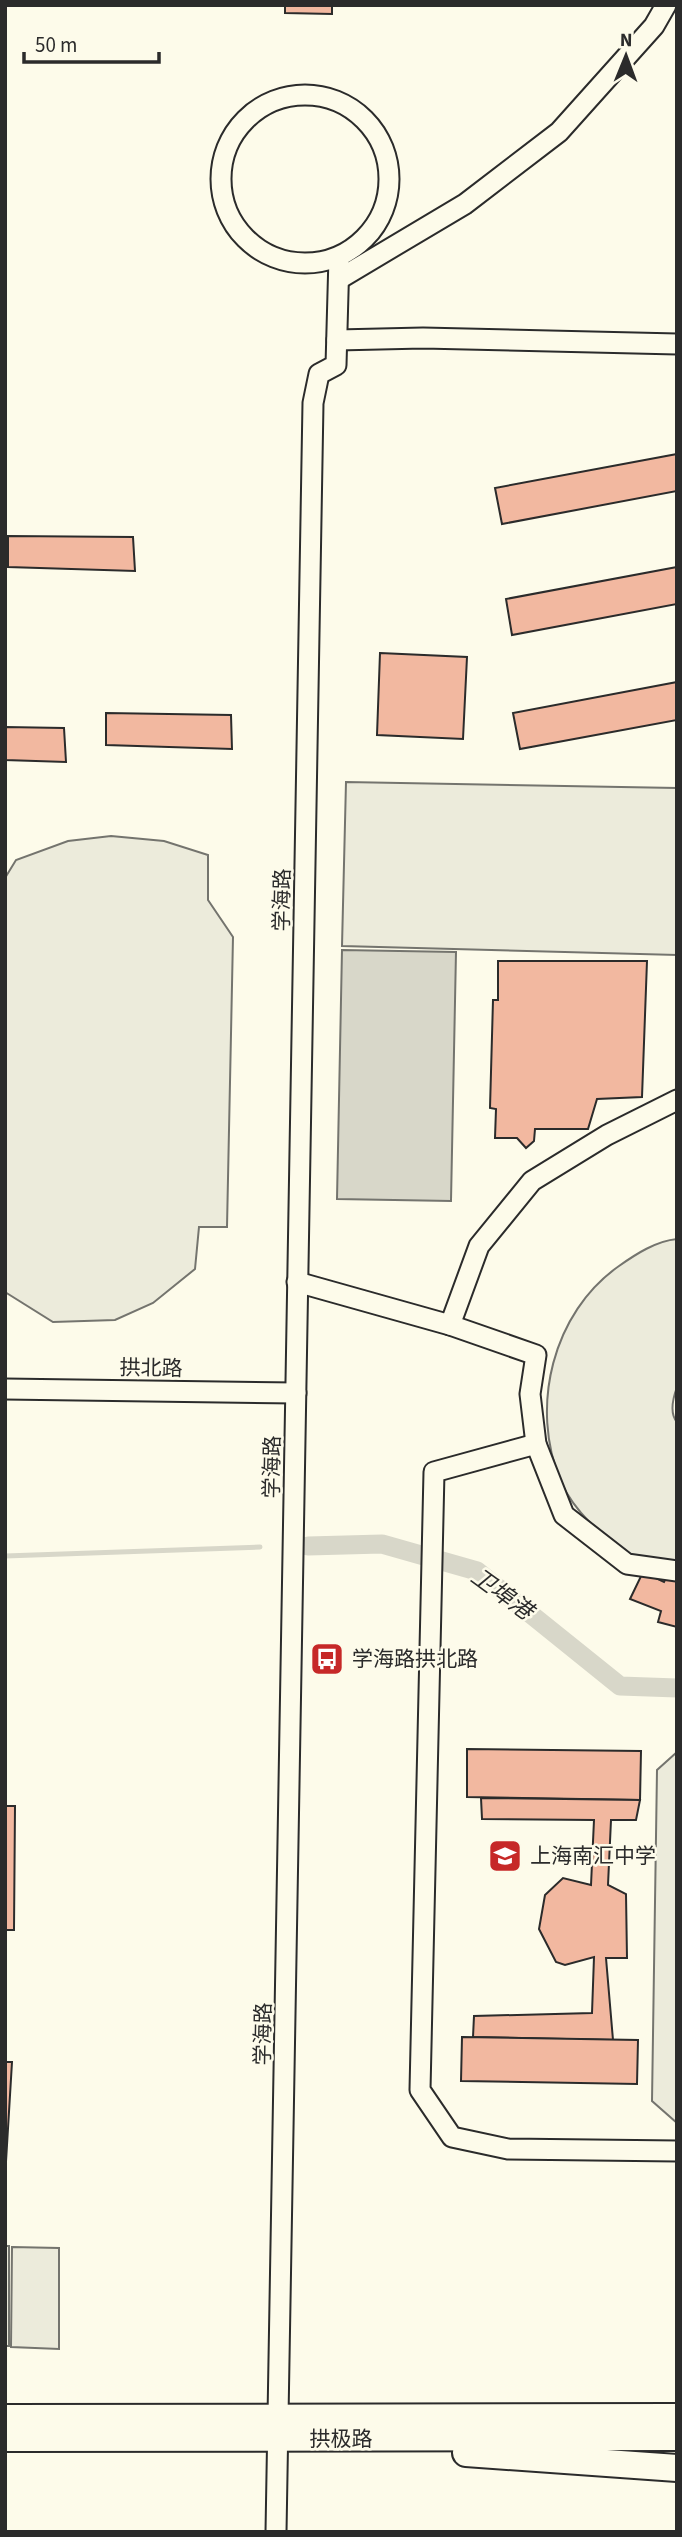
<svg xmlns="http://www.w3.org/2000/svg" width="682" height="2537" font-family="'Source Sans 3','Noto Sans SC',sans-serif">
<style>
.green{fill:#ecebdb;stroke:#74746e;stroke-width:2}
.water{fill:#d8d7c9;stroke:#74746e;stroke-width:2}
.lines{fill:none;stroke-linecap:round;stroke-linejoin:round}
.stream{stroke:#d8d7c9;stroke-width:5}
.canal{stroke:#d8d7c9;stroke-width:19}
.building{fill:#f2b8a0;stroke:#2b2b2b;stroke-width:2}
.minor-casing{stroke:#2b2b2b;stroke-width:23}
.major-casing{stroke:#2b2b2b;stroke-width:30}
.minor{stroke:#fdfbea;stroke-width:19}
.major{stroke:#fdfbea;stroke-width:26}
.labels{text-anchor:middle;dominant-baseline:central;stroke-width:5;stroke-linejoin:round;paint-order:stroke}
.street-label{font-size:21px;fill:#2b2b2b;stroke:#fdfbea}
.poi-label{font-size:21px;fill:#2b2b2b;stroke:#fdfbea;text-anchor:start}
.water-label{font-size:23px;font-style:italic;fill:#2b2b2b;stroke:#fdfbea}
</style>
<rect width="100%" height="100%" fill="#fdfbea"/>
<!-- green -->
<g class="green">
<polygon points="346,782 677,788 677,955 342,946"/>
<polygon points="111,836 164,841 208,855 208,900 233,937 227,1227 199,1227 195,1269 153,1303 115,1320 53,1322 5,1292 5,878 16,860 68,841"/>
<path d="M677,1239V1387C673,1398 669,1413 677,1422V1566C663,1563 642,1562 630,1555C603,1538 574,1511 561,1482C529,1407 553,1312 619,1266C636,1254 656,1241 677,1239Z"/>
<polygon points="677,1752 677,2123 652,2101 657,1770"/>
<rect x="5" y="2246" width="4" height="100"/>
<polygon points="12,2247 59,2248 59,2349 11,2347"/>
</g>
<!-- water -->
<polygon class="water" points="342,950 456,952 451,1201 337,1199"/>
<g class="lines">
<!-- stream -->
<polyline class="stream" points="5,1556 260,1547"/>
<!-- canal -->
<polyline class="canal" points="308,1546 382,1544 477,1571 620,1686 677,1688"/>
</g>
<!-- building -->
<g class="building">
<polygon points="285,5 332,5 332,14 285,13"/>
<polygon points="677,454 677,491 502,524 495,488"/>
<polygon points="8,536 133,537 135,571 8,567"/>
<polygon points="677,567 677,604 512,635 506,599"/>
<polygon points="380,653 467,657 463,739 377,735"/>
<polygon points="677,682 677,720 520,749 513,713"/>
<polygon points="106,713 231,715 232,749 106,745"/>
<polygon points="5,727 64,728 66,762 5,760"/>
<polygon points="498,961 647,961 642,1097 597,1099 588,1129 535,1129 534,1141 526,1148 517,1138 495,1138 496,1109 490,1108 493,1000 498,1000"/>
<polygon points="643,1572 664,1582 667,1576 677,1579 677,1627 658,1622 661,1611 630,1599"/>
<polygon points="467,1749 641,1751 640,1800 467,1797"/>
<polygon points="481,1798 640,1800 636,1820 611,1820 608,1885 626,1894 627,1958 606,1958 613,2040 473,2037 474,2016 592,2013 594,1957 565,1965 556,1962 539,1929 545,1895 563,1878 591,1885 594,1820 482,1819"/>
<polygon points="5,1806 15,1806 14,1930 5,1930"/>
<polygon points="462,2037 638,2040 637,2084 461,2081"/>
<polygon points="5,2062 12,2062 5,2178"/>
</g>
<g class="lines">
<defs>
<g id="minor">
<circle cx="305" cy="179" r="84"/>
<polyline points="339,279 465,204 559,132 654,26 666,5"/>
<polyline points="337,340 423,338 677,344"/>
<polyline points="297,1282 450,1325 536,1355 530,1394 536,1444 564,1515 627,1564 677,1571"/>
<polyline points="450,1325 479,1246 532,1181 607,1135 677,1100"/>
<polyline points="5,1389 296,1393"/>
<polyline points="536,1444 434,1472 420,2090 452,2137 508,2149 677,2151"/>
<polyline points="276,2532 313,403 319,374 336,365 339,257"/>
</g>
<g id="major">
<polyline points="5,2418 677,2417"/>
<polyline points="5,2438 677,2437"/>
<polyline points="466,2453 677,2468"/>
</g>
</defs>
<!-- minor casing -->
<use href="#minor" class="minor-casing"/>
<!-- major casing -->
<use href="#major" class="major-casing"/>
<!-- minor -->
<use href="#minor" class="minor"/>
<!-- major -->
<use href="#major" class="major"/>
</g>
<!-- icons -->
<defs>
<symbol id="bus-square" viewBox="-11 -11 22 22"><rect x="-9" y="-9" width="18" height="18" rx="4" fill="#c62828" stroke="#fdfbea"/><path d="M-5-6H5V4H4V6H2V4H-2V6H-4V4H-5ZM-3.5-4V0h7V-4ZM-3.5 1.2v1.5H-2V1.2ZM2 1.2v1.5H3.5V1.2Z" fill="#fff"/></symbol>
<symbol id="school-square" viewBox="-11 -11 22 22"><rect x="-9" y="-9" width="18" height="18" rx="4" fill="#c62828" stroke="#fdfbea"/><path d="M0-5L7-2L0 1L-7-2ZM-4 1L0 2.5L4 1V4Q0 6-4 4Z" fill="#fff"/></symbol>
</defs>
<g fill-rule="evenodd">
<use href="#bus-square" x="308" y="1640" width="38" height="38"/>
<use href="#school-square" x="486" y="1837" width="38" height="38"/>
</g>
<g class="labels">
<!-- street labels -->
<g class="street-label">
<text transform="translate(282 900) rotate(-89)">学海路</text>
<text transform="translate(151 1368) rotate(1)">拱北路</text>
<text transform="translate(272 1467) rotate(-89)">学海路</text>
<text transform="translate(263 2034) rotate(-89)">学海路</text>
<text x="341" y="2439">拱极路</text>
</g>
<!-- poi labels -->
<g class="poi-label">
<text x="352" y="1659">学海路拱北路</text>
<text x="530" y="1856">上海南汇中学</text>
</g>
<!-- water labels -->
<g class="water-label">
<text transform="translate(502 1594) rotate(36)">卫埠港</text>
</g>
</g>
<!-- border -->
<rect width="682" height="2537" fill="none" stroke="#2b2b2b" stroke-width="14"/>
<!-- north arrow -->
<g transform="translate(626 56) rotate(1)" stroke="#fdfbea" stroke-width="5" paint-order="stroke">
<path d="M0-5L12 26L0 18L-12 26Z" fill="#2b2b2b"/>
<text y="-10" font-size="19" font-weight="bold" text-anchor="middle" fill="#2b2b2b">N</text>
</g>
<!-- scale -->
<path d="M24 52v10h135v-10" fill="none" stroke="#2b2b2b" stroke-width="3.5"/>
<text x="35" y="52" font-size="21" fill="#2b2b2b" stroke="#fdfbea" stroke-width="5" paint-order="stroke">50 m</text>
</svg>
